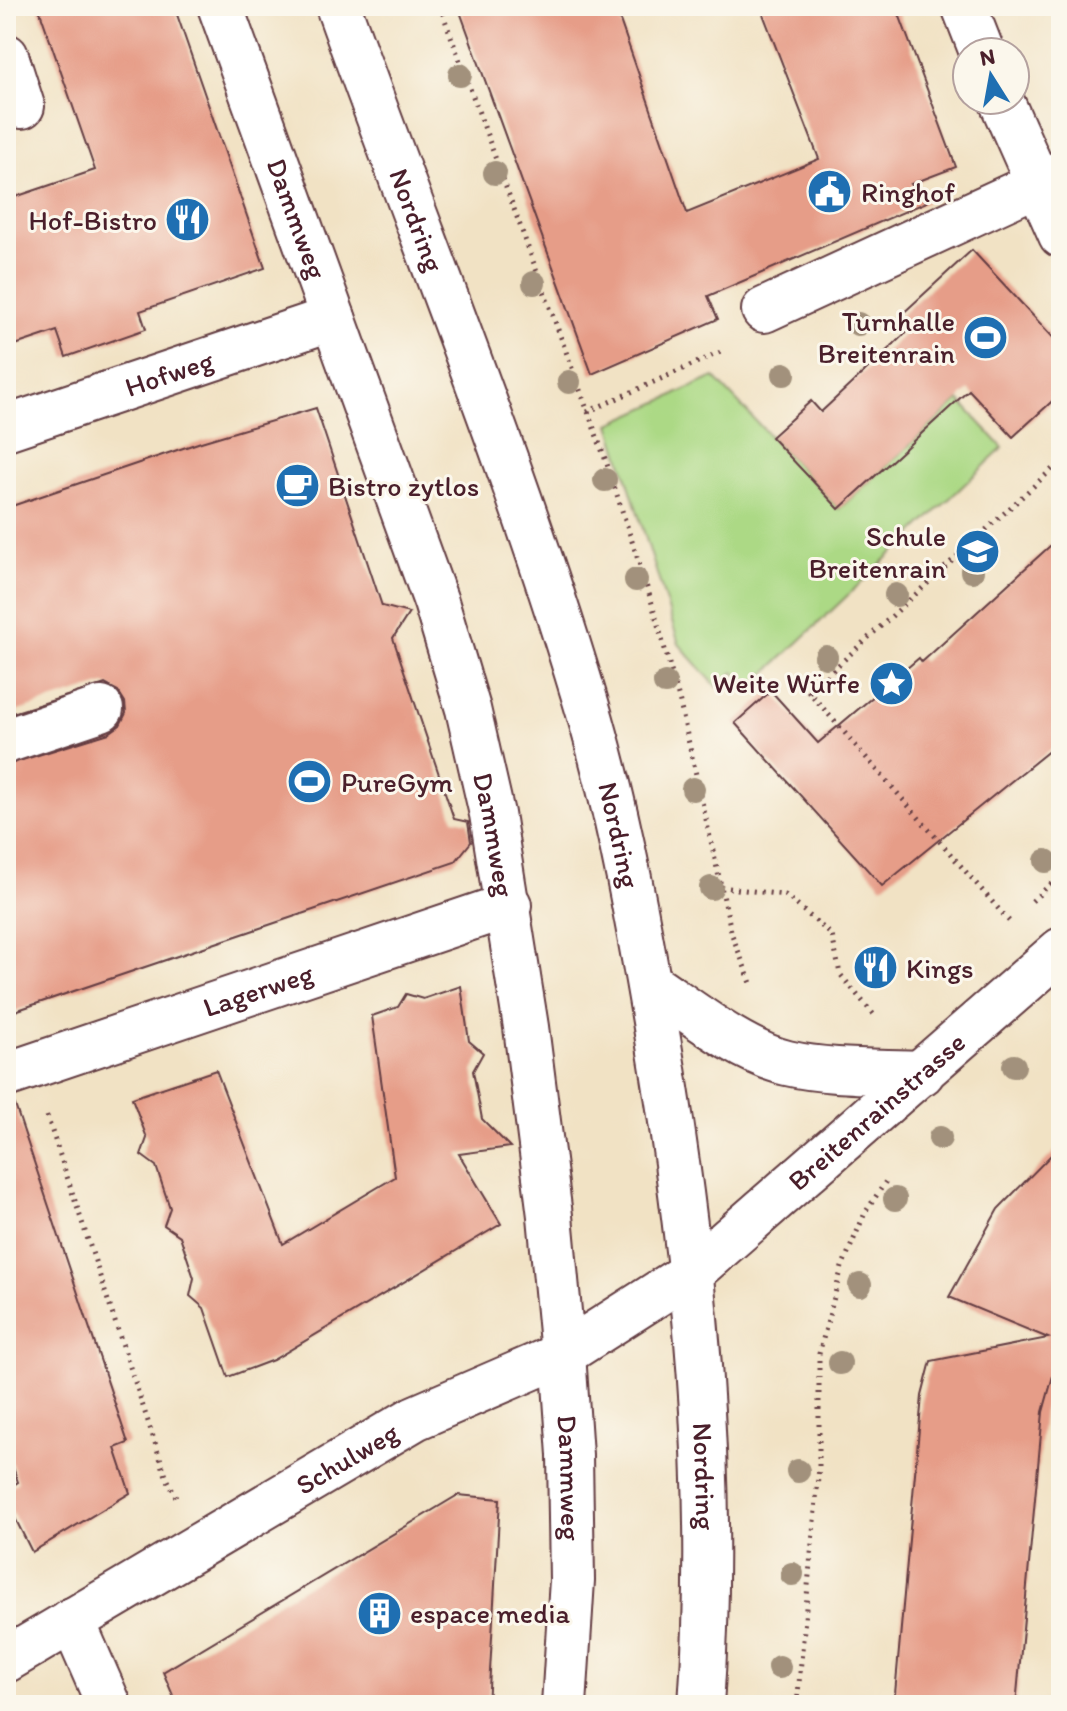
<svg xmlns="http://www.w3.org/2000/svg" width="1067" height="1711" font-family="Itim,sans-serif">
<style>
.green{fill:#acd985;stroke:#7b7c58;stroke-width:2}
.building{fill:#e69d88}
.lines{fill:none;stroke-linecap:round;stroke-linejoin:round}
.minor-casing{stroke:#633c42;stroke-width:48}
.major-casing{stroke:#633c42;stroke-width:48}
.path{stroke:#633c42;stroke-width:5;stroke-dasharray:2 6;stroke-linecap:butt}
.minor{stroke:#fff;stroke-width:44}
.major{stroke:#fff;stroke-width:44}
.tree{fill:#a2917c}
.labels{text-anchor:middle;dominant-baseline:central;stroke-width:6;stroke-linejoin:round;paint-order:stroke}
.poi-label{font-size:28px;fill:#4a1f2b;stroke:#fbf7ec;text-anchor:start}
.street-label{font-size:28px;fill:#4a1f2b;stroke:#fbf7ec}
</style>
<rect width="100%" height="100%" fill="#fbf7ec"/>
<filter id="ink" filterUnits="userSpaceOnUse"><feTurbulence type="fractalNoise" baseFrequency=".0125" numOctaves="2"/><feDisplacementMap in="SourceGraphic" scale="16" xChannelSelector="R" yChannelSelector="G"/><feConvolveMatrix kernelMatrix="1 2 1 2 8 2 1 2 1" color-interpolation-filters="sRGB"/></filter>
<filter id="wash" filterUnits="userSpaceOnUse"><feTurbulence type="fractalNoise" baseFrequency=".006" numOctaves="4" result="noise"/><feDisplacementMap in="SourceGraphic" scale="32" xChannelSelector="R" yChannelSelector="G"/><feGaussianBlur stdDeviation="1.8" result="paint"/><feColorMatrix in="noise" values="0 0 0 0 0 0 0 0 0 0 0 0 0 0 0 0 0 1.4 0 .05"/><feComposite in="paint" operator="in"/></filter>
<g filter="url(#wash)">
<rect width="100%" height="100%" fill="#f1e2c4"/>
<!-- green -->
<polygon class="green" points="714,377 839,509 959,400 1003,448 750,688 734,672 717,687 679,644 610,424"/>
<g id="blocks">
<!-- building -->
<g class="building">
<polygon points="38,6 174,6 265,268 140,311 146,329 66,357 57,331 6,348 6,200 95,170"/>
<polygon points="458,6 615,6 687,213 819,159 760,6 896,6 956,167 911,184 927,202 708,296 718,319 592,374"/>
<polygon points="972,250 1061,346 1061,393 1013,437 969,390 839,509 771,437 811,401 821,412 911,328 900,316"/>
<polygon points="316,408 382,606 409,613 393,638 454,819 468,822 471,842 455,862 6,1014 6,765 109,733 120,725 126,713 125,702 118,691 105,684 6,715 6,508 201,442"/>
<polygon points="1061,536 1061,741 882,886 735,723 771,691 818,743 919,658 922,662"/>
<polygon points="461,986 469,1041 483,1053 473,1071 482,1119 510,1147 459,1154 501,1224 273,1360 228,1377 204,1308 190,1296 194,1278 180,1236 164,1225 170,1208 156,1166 141,1155 147,1138 132,1098 216,1070 283,1244 395,1177 372,1016 398,1007 406,994 423,999"/>
<polygon points="15,1105 128,1443 115,1448 130,1493 32,1552 6,1500 6,1490 18,1482 6,1447 6,1107"/>
<polygon points="1061,1145 1061,1347 1043,1412 1016,1705 894,1705 922,1396 931,1361 1048,1338 949,1297 998,1209"/>
<polygon points="458,1495 500,1499 488,1705 177,1705 163,1672"/>
</g>
</g>
</g>
<g filter="url(#ink)">
<use href="#blocks" fill-opacity="0" stroke="#633c42" stroke-width="2"/>
<g class="lines">
<defs>
<g id="minor">
<path id="s1" d="M220,6L436,602L468,709L492,814L526,1027L550,1216L563,1354L570,1455L572,1580L564,1705"/>
<polyline points="964,6 982,52"/>
<polyline points="6,56 22,106"/>
<polyline points="1001,100 1061,235"/>
<polyline points="764,310 1061,173"/>
<path id="s2" d="M6,428L333,318"/>
<polyline points="6,741 101,709"/>
<path d="M649,983C688,1009 741,1052 787,1063C830,1073 877,1071 922,1073"/>
<path id="s3" d="M6,1075L509,905"/>
<polyline points="72,1620 109,1705"/>
<path id="s4" d="M6,1660L415,1418L563,1354L693,1271L1061,950"/>
</g>
<g id="major">
<path id="s5" d="M338,6C423,244 520,477 591,720C621,824 640,932 658,1039C695,1260 717,1481 701,1705"/>
</g>
</defs>
<!-- minor casing -->
<use href="#minor" class="minor-casing"/>
<!-- major casing -->
<use href="#major" class="major-casing"/>
<!-- path -->
<g class="path">
<polyline points="440,6 607,464 651,600 679,699 732,935 751,983"/>
<polyline points="587,412 725,350"/>
<polyline points="721,887 785,895 832,935 840,974 874,1015"/>
<polyline points="1032,901 1061,875"/>
<polyline points="1009,921 809,692 1061,461"/>
<polyline points="47,1116 166,1476 176,1497"/>
<polyline points="797,1705 819,1467 819,1354 842,1267 865,1213 888,1178"/>
</g>
<!-- minor -->
<use href="#minor" class="minor"/>
<!-- major -->
<use href="#major" class="major"/>
</g>
<!-- trees -->
<g class="tree">
<circle cx="460" cy="75" r="12"/>
<circle cx="495" cy="173" r="12"/>
<circle cx="534" cy="283" r="12"/>
<circle cx="858" cy="324" r="12"/>
<circle cx="784" cy="374" r="12"/>
<circle cx="569" cy="382" r="12"/>
<circle cx="605" cy="480" r="12"/>
<circle cx="972" cy="571" r="12"/>
<circle cx="636" cy="580" r="12"/>
<circle cx="896" cy="595" r="12"/>
<circle cx="826" cy="657" r="12"/>
<circle cx="665" cy="683" r="12"/>
<circle cx="693" cy="789" r="12"/>
<circle cx="1046" cy="861" r="12"/>
<circle cx="711" cy="888" r="12"/>
<circle cx="1014" cy="1066" r="12"/>
<circle cx="940" cy="1138" r="12"/>
<circle cx="895" cy="1199" r="12"/>
<circle cx="860" cy="1285" r="12"/>
<circle cx="840" cy="1363" r="12"/>
<circle cx="798" cy="1471" r="12"/>
<circle cx="792" cy="1574" r="12"/>
<circle cx="779" cy="1667" r="12"/>
</g>
</g>
<!-- icons -->
<defs>
<symbol id="civic-disc" viewBox="-11 -11 22 22"><circle r="9.5" fill="#1f6fb2" stroke="#fbf7ec"/><path d="M-.6-6.5H3V-4.5H.6V-3L4-1V1h2V6H-6V1h2V-1L-.6-3ZM-1.2 2.5V6h2.4V2.5Z" fill="#fff"/></symbol>
<symbol id="restaurant-disc" viewBox="-11 -11 22 22"><circle r="9.5" fill="#1f6fb2" stroke="#fbf7ec"/><path d="M-5-6h1v4h1v-4h1v4h1v-4h1v5L-1.5 .5V6h-2V.5L-5-1ZM5-6V6H3V1.5H1.5Q1.5-4 5-6Z" fill="#fff"/></symbol>
<symbol id="stadium-disc" viewBox="-11 -11 22 22"><circle r="9.5" fill="#1f6fb2" stroke="#fbf7ec"/><path d="M0-5a6.5 5 0 1 0 0 10a6.5 5 0 1 0 0-10ZM-3.5-1.8h7v3.6h-7Z" fill="#fff"/></symbol>
<symbol id="cafe-disc" viewBox="-11 -11 22 22"><circle r="9.5" fill="#1f6fb2" stroke="#fbf7ec"/><path d="M-5.5-4.5H6V0H3Q3 3.5 0 3.5H-2.5Q-5.5 3.5-5.5 0ZM3-3.2v2h1.7v-2ZM-6 4.5H4V6H-6Z" fill="#fff"/></symbol>
<symbol id="school-disc" viewBox="-11 -11 22 22"><circle r="9.5" fill="#1f6fb2" stroke="#fbf7ec"/><path d="M0-5L7-2L0 1L-7-2ZM-4 1L0 2.5L4 1V4Q0 6-4 4Z" fill="#fff"/></symbol>
<symbol id="sight-disc" viewBox="-11 -11 22 22"><circle r="9.5" fill="#1f6fb2" stroke="#fbf7ec"/><path d="M0-6L1.8-2.2L6-1.7L2.9 1.2L3.7 5.4L0 3.3L-3.7 5.4L-2.9 1.2L-6-1.7L-1.8-2.2Z" fill="#fff"/></symbol>
<symbol id="building-disc" viewBox="-11 -11 22 22"><circle r="9.5" fill="#1f6fb2" stroke="#fbf7ec"/><path d="M-4-6H4V6H1V3H-1V6H-4ZM-2.5-4.3h1.7v1.8h-1.7ZM.8-4.3h1.7v1.8H.8ZM-2.5-1h1.7V.8h-1.7ZM.8-1h1.7V.8H.8Z" fill="#fff"/></symbol>
</defs>
<g fill-rule="evenodd">
<use href="#civic-disc" x="804" y="166" width="51" height="51"/>
<use href="#restaurant-disc" x="162" y="194" width="51" height="51"/>
<use href="#stadium-disc" x="960" y="312" width="51" height="51"/>
<use href="#cafe-disc" x="272" y="460" width="51" height="51"/>
<use href="#school-disc" x="952" y="526" width="51" height="51"/>
<use href="#sight-disc" x="866" y="658" width="51" height="51"/>
<use href="#stadium-disc" x="284" y="756" width="51" height="51"/>
<use href="#restaurant-disc" x="850" y="942" width="51" height="51"/>
<use href="#building-disc" x="354" y="1588" width="51" height="51"/>
</g>
<g class="labels">
<!-- poi labels -->
<g class="poi-label">
<text x="861" y="192">Ringhof</text>
<text x="157" y="220" text-anchor="end">Hof-Bistro</text>
<text x="955" y="321" text-anchor="end">Turnhalle<tspan x="955" dy="32">Breitenrain</tspan></text>
<text x="328" y="486">Bistro zytlos</text>
<text x="946" y="536" text-anchor="end">Schule<tspan x="946" dy="32">Breitenrain</tspan></text>
<text x="860" y="683" text-anchor="end">Weite Würfe</text>
<text x="341" y="782">PureGym</text>
<text x="906" y="968">Kings</text>
<text x="410" y="1613">espace media</text>
</g>
<!-- street labels -->
<g class="street-label">
<text stroke="none"><textPath href="#s1" startOffset="226">Dammweg</textPath></text>
<text stroke="none"><textPath href="#s5" startOffset="228">Nordring</textPath></text>
<text stroke="none"><textPath href="#s2" startOffset="172">Hofweg</textPath></text>
<text stroke="none"><textPath href="#s1" startOffset="874">Dammweg</textPath></text>
<text stroke="none"><textPath href="#s5" startOffset="876">Nordring</textPath></text>
<text stroke="none"><textPath href="#s3" startOffset="266">Lagerweg</textPath></text>
<text stroke="none"><textPath href="#s4" startOffset="1034">Breitenrainstrasse</textPath></text>
<text stroke="none"><textPath href="#s4" startOffset="396">Schulweg</textPath></text>
<text stroke="none"><textPath href="#s5" startOffset="1524">Nordring</textPath></text>
<text stroke="none"><textPath href="#s1" startOffset="1522">Dammweg</textPath></text>
</g>
</g>
<!-- margin -->
<rect width="1067" height="1711" fill="none" stroke="#fbf7ec" stroke-width="32"/>
<!-- north arrow -->
<g transform="translate(991 76) rotate(349)"><circle r="38" fill="#fbf7ec" stroke="#b4a19f" stroke-width="2"/>
<path d="M0-6L14 30L0 20L-14 30Z" fill="#1f6fb2"/>
<text y="-12" font-size="22" font-weight="bold" text-anchor="middle" fill="#4a1f2b">N</text>
</g>
</svg>
